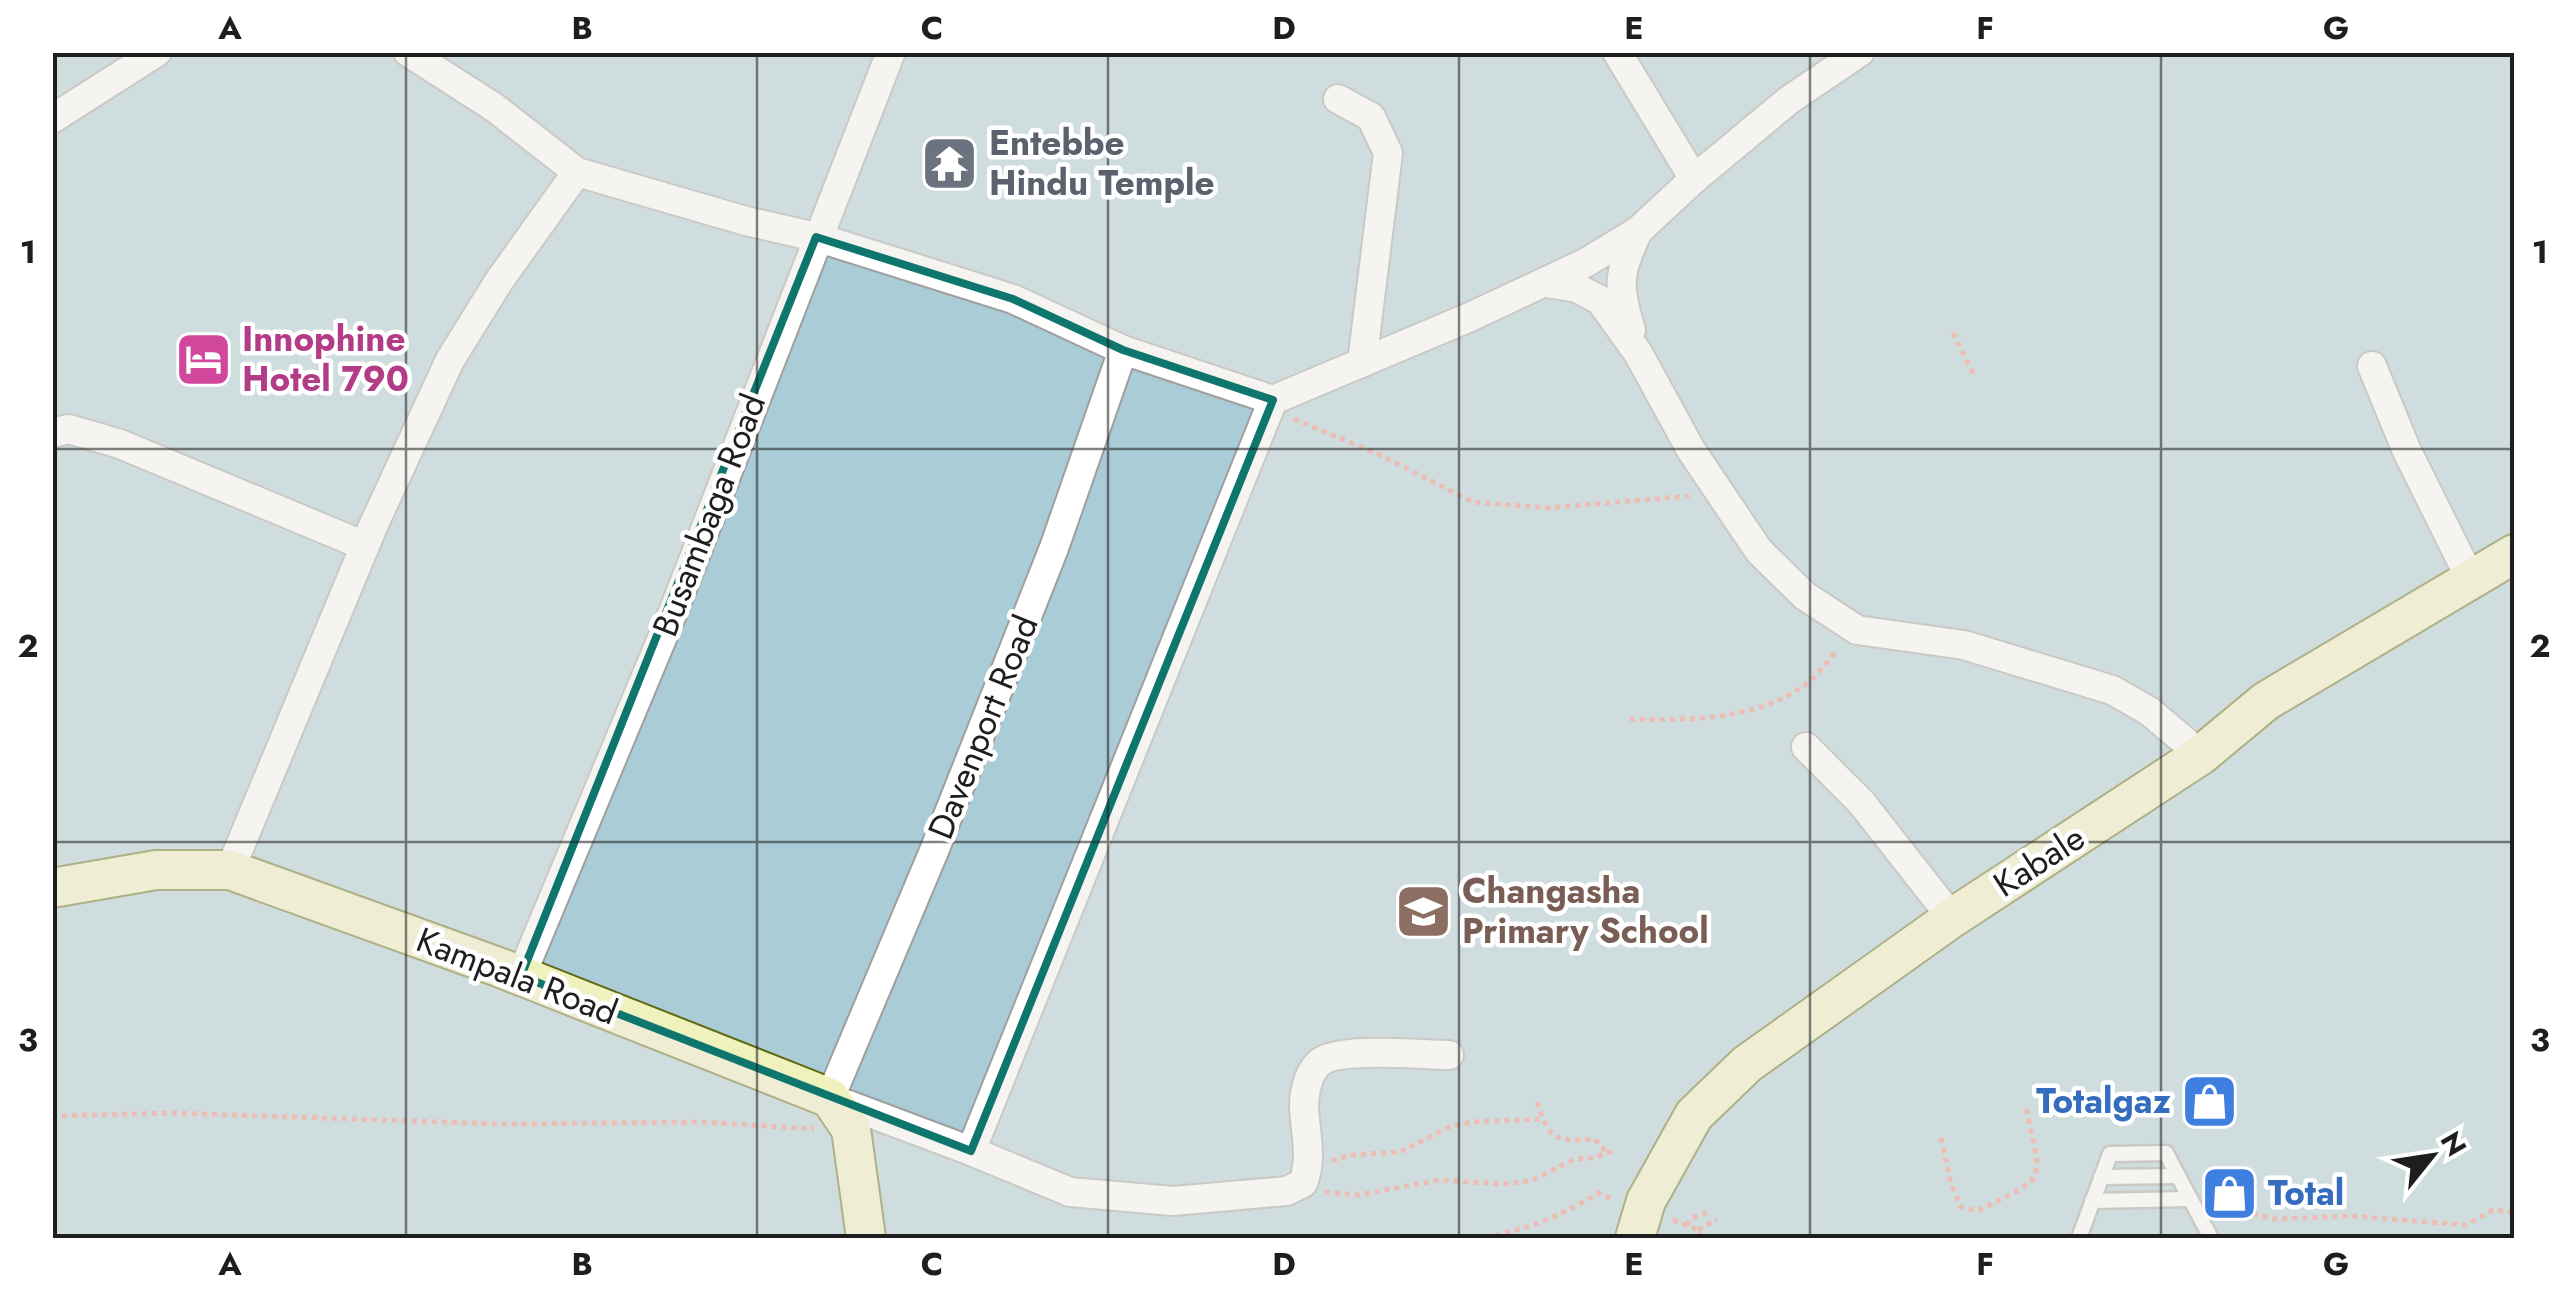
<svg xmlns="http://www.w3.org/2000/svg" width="2567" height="1291" font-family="Jost,sans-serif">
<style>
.water{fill:#aaccd7}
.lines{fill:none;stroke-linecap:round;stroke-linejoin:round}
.lane-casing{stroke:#9f9f9f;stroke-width:19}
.street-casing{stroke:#9f9f9f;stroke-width:32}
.secondary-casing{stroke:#5f6911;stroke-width:42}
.path{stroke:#ea8579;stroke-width:5;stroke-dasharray:5 5;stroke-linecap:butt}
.lane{stroke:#fff;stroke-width:14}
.street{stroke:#fff;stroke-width:28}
.secondary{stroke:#f0f2be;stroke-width:38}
.marked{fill:none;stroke:#0f766e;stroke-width:8;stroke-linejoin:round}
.grid{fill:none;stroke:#1e1e1e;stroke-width:2.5;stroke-opacity:0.55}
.labels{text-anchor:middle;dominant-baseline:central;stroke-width:9;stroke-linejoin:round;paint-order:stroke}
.worship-label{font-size:35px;font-weight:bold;fill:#5b616d;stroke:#fff;text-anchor:start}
.hotel-label{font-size:35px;font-weight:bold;fill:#b23c85;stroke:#fff;text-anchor:start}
.street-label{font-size:35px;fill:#1e1e1e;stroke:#fff}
.education-label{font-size:35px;font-weight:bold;fill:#785e54;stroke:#fff;text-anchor:start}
.shop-label{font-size:35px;font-weight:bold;fill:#366cbe;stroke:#fff;text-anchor:end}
.neatline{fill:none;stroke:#1e1e1e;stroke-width:4}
.grid-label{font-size:32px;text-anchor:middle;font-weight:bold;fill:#1e1e1e}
</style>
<rect width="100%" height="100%" fill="#eeebe5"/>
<!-- water -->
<polygon class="water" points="52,53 2514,53 2514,1238 53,1238"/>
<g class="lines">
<defs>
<g id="lane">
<polyline points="2101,1177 2178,1176"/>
<polyline points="2092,1201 2189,1199"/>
<polyline points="2079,1238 2110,1154 2166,1153 2211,1238"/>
</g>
<g id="street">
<polyline points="408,52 495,108 577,172 746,221 816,237 1013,299 1123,350 1273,400"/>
<polyline points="1617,52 1694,179"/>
<polyline points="1338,99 1371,117 1388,153 1362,363"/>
<polyline points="52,119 157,52"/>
<polyline points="1547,283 1577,288 1600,300 1638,353 1691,450 1759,551 1805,596 1857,630 1964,645 2112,690 2149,711 2201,755"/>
<path d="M1631,330C1617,284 1618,275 1638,231"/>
<polyline points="1123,350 1054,548 934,851 830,1098 971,1151 1273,400 1470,317 1587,262 1638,231 1694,179 1789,100 1860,52"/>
<polyline points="2372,366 2406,449 2470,578"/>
<polyline points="52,433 69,429 120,444 365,546"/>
<polyline points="1806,747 1861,802 1952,918"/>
<polyline points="230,870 374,524 450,360 499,281 577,172"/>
<polyline points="521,976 673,612 891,52"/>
<path d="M971,1151L1070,1192L1173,1201L1287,1191L1303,1183C1313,1157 1305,1133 1304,1106C1304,1093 1308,1073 1319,1063C1338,1046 1421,1055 1449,1055"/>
</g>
<g id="secondary">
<polyline points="52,888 156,870 230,870 501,968 830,1098 851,1129 866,1238"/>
<polyline points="1635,1238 1646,1201 1694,1115 1747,1064 1952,918 2201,755 2266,701 2514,554"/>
</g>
</defs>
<!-- lane casing -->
<use href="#lane" class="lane-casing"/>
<!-- street casing -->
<use href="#street" class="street-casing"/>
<!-- secondary casing -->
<use href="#secondary" class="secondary-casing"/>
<!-- path -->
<g class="path">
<polyline points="1953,333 1974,375"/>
<polyline points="1294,419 1380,455 1473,502 1548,508 1689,496"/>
<path d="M1630,719C1686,721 1757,720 1805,685C1817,676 1827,661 1838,650"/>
<path d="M1537,1102C1550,1142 1555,1141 1595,1139L1607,1153"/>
<polyline points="52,1116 171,1113 503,1124 701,1122 814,1129"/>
<path d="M1941,1138L1951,1184L1961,1207L1977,1211C2048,1175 2043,1187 2026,1108"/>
<polyline points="1332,1161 1351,1155 1400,1152 1451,1126 1474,1122 1543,1119"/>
<polyline points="1325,1192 1359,1195 1439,1180 1501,1184 1531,1181 1575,1159 1594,1158 1612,1151"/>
<polyline points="2224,1218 2247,1212 2274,1219 2351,1216 2466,1225 2493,1210 2514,1212"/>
<polyline points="1673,1220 1698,1230 1701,1238"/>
<polyline points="1686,1225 1691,1219 1712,1210"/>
<polyline points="1698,1230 1717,1219"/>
<path d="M1499,1238V1234C1535,1227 1566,1213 1598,1193L1615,1200"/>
</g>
<!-- lane -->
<use href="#lane" class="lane"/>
<!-- street -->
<use href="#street" class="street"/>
<!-- secondary -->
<use href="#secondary" class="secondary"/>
</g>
<!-- marked area -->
<path d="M0 0H2567V1291H0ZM816,237L1013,299L1123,350L1273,400L971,1151L521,976Z" fill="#eeebe5" fill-opacity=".55" fill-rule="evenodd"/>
<path class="marked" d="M816,237L1013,299L1123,350L1273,400L971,1151L521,976Z"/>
<!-- grid -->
<path class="grid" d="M406,52V1238M757,52V1238M1108,52V1238M1459,52V1238M1810,52V1238M2161,52V1238M52,449H2514M52,842H2514"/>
<!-- icons -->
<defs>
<symbol id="temple-square" viewBox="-11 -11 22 22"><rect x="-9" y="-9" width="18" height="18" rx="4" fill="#6b7280" stroke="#fff"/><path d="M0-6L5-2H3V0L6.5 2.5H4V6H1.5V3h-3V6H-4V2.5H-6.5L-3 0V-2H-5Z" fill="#fff"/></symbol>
<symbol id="hotel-square" viewBox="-11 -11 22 22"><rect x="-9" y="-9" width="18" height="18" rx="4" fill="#d1479c" stroke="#fff"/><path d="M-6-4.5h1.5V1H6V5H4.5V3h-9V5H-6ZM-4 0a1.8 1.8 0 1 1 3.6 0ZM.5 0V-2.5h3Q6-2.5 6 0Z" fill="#fff"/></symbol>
<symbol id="school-square" viewBox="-11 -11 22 22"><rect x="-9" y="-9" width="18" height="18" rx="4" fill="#8d6e63" stroke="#fff"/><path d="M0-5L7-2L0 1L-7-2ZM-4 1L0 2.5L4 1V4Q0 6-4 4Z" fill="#fff"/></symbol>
<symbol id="shop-square" viewBox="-11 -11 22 22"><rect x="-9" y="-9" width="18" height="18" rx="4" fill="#3f7fe0" stroke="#fff"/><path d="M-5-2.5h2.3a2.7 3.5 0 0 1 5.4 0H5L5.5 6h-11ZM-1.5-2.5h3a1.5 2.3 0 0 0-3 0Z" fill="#fff"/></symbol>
</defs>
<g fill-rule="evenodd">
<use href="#temple-square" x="918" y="132" width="63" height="63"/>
<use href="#hotel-square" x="172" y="328" width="63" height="63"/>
<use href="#school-square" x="1392" y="880" width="63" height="63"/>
<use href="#shop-square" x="2178" y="1070" width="63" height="63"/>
<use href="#shop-square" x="2198" y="1162" width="63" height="63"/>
</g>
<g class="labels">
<!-- worship labels -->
<g class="worship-label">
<text x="989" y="143">Entebbe<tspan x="989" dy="40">Hindu Temple</tspan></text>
</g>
<!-- hotel labels -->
<g class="hotel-label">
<text x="242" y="339">Innophine<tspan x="242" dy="40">Hotel 790</tspan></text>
</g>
<!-- street labels -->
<g class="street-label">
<text transform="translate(709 515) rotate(-69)">Busambaga Road</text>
<text transform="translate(983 727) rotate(-68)">Davenport Road</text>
<text transform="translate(2039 861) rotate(-33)">Kabale</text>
<text transform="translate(517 976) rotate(21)">Kampala Road</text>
</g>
<!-- education labels -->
<g class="education-label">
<text x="1462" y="891">Changasha<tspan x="1462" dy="40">Primary School</tspan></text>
</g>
<!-- shop labels -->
<g class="shop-label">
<text x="2171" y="1101">Totalgaz</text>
<text x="2268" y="1193" text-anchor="start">Total</text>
</g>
</g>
<!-- border -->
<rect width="2567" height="1291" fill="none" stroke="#ffffff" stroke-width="110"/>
<!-- north arrow -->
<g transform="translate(2432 1156) rotate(60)" stroke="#ffffff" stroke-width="8" paint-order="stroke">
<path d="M0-8L18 38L0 25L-18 38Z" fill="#1e1e1e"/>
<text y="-15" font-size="28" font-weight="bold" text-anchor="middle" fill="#1e1e1e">N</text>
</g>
<rect x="55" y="55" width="2457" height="1181" class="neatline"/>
<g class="grid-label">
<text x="230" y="39">A</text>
<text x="582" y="39">B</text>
<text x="932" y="39">C</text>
<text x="1284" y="39">D</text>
<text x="1634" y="39">E</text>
<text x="1985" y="39">F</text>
<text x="2336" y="39">G</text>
<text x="28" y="263">1</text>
<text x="2540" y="263">1</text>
<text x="28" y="657">2</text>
<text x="2540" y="657">2</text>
<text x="28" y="1051">3</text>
<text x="2540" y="1051">3</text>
<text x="230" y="1275">A</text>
<text x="582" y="1275">B</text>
<text x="932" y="1275">C</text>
<text x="1284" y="1275">D</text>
<text x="1634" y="1275">E</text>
<text x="1985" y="1275">F</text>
<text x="2336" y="1275">G</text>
</g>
</svg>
